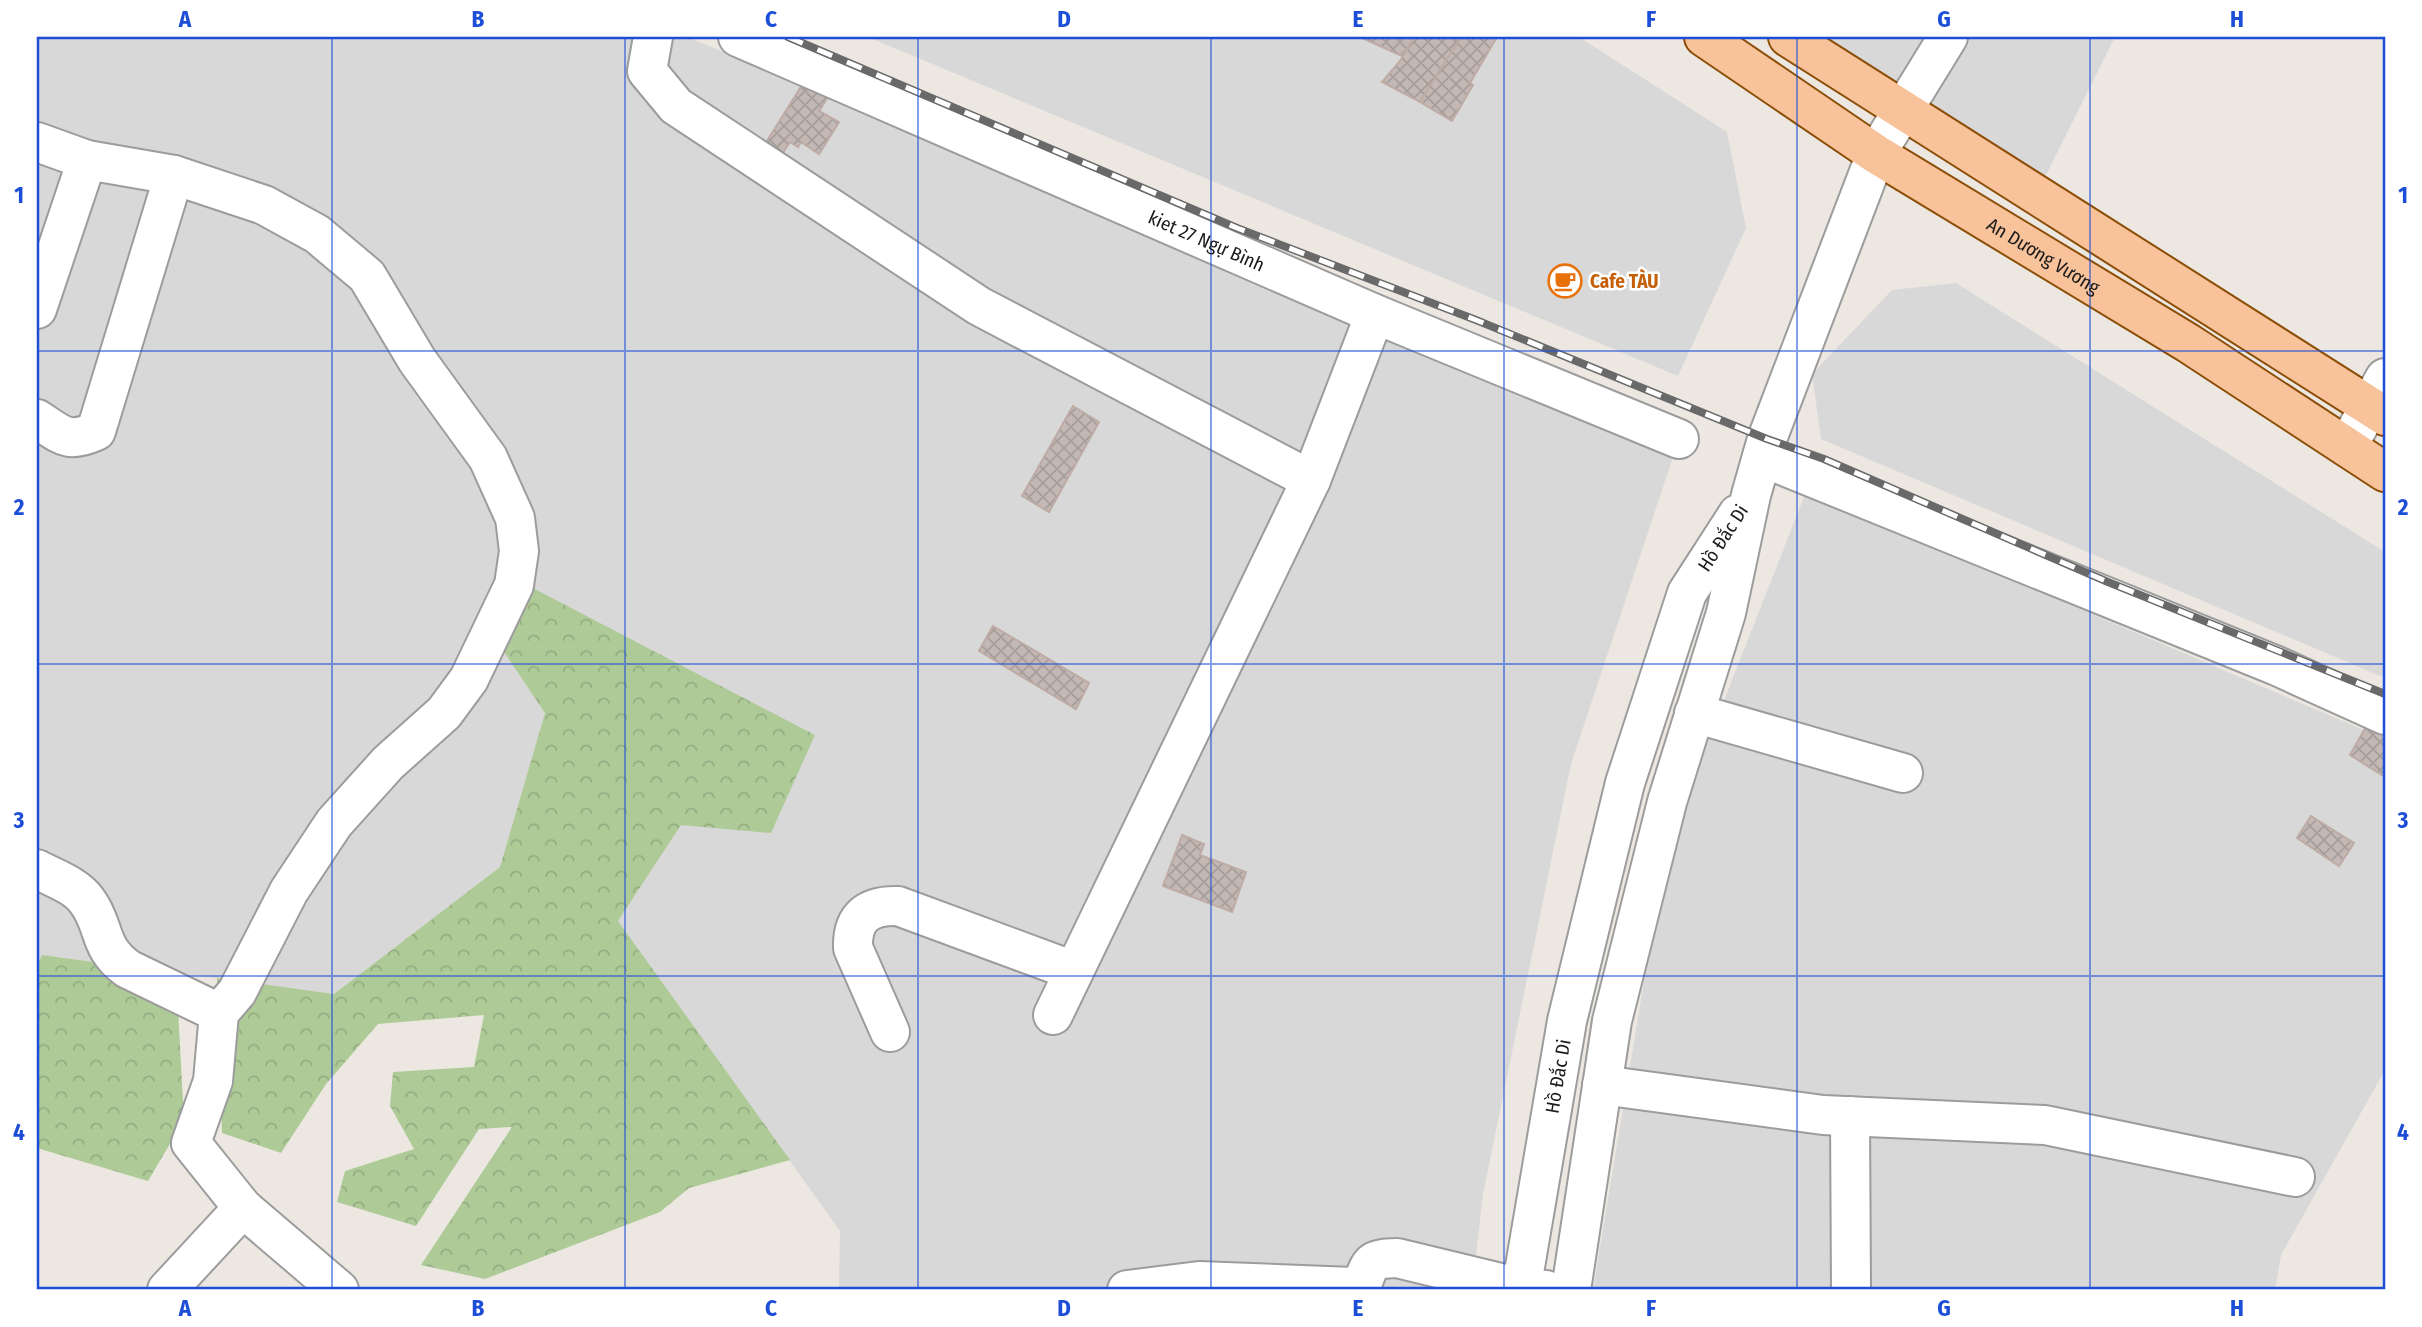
<svg xmlns="http://www.w3.org/2000/svg" width="2422" height="1327" font-family="'Fira Sans Condensed',sans-serif">
<style>
.residential{fill:#d9d8d8}
.forest{fill:url(#forest-crowns)}
.building{fill:url(#building-cross-hatch);stroke:#bdaba4;stroke-width:2}
.lines{fill:none;stroke-linecap:round;stroke-linejoin:round}
.minor-casing{stroke:#9c9c9c;stroke-width:42}
.major-casing{stroke:#8c4d06;stroke-width:42}
.minor{stroke:#fff;stroke-width:38}
.major{stroke:#f8c29a;stroke-width:38}
.rail-casing{stroke:#696969;stroke-width:8}
.rail{stroke:#fff;stroke-width:5;stroke-dasharray:16;stroke-linecap:butt}
.grid{fill:none;stroke:#1d4ed8;stroke-width:2;stroke-opacity:0.55}
.labels{text-anchor:middle;dominant-baseline:central;stroke-width:5;stroke-linejoin:round;paint-order:stroke}
.street-label{font-size:19px;fill:#1b1b1b;stroke:#fff}
.food-label{font-size:19px;font-weight:bold;fill:#c56008;stroke:#fff;text-anchor:start}
.neatline{fill:none;stroke:#1d4ed8;stroke-width:2.5}
.grid-label{font-size:23px;text-anchor:middle;font-weight:bold;fill:#1d4ed8}
</style>
<defs>
<pattern id="forest-crowns" width="20" height="18" patternUnits="userSpaceOnUse" patternTransform="scale(1.75)"><rect width="20" height="18" fill="#adca97"/><path d="M2 6a3 3 0 1 1 6 0M12 15a3 3 0 1 1 6 0" fill="none" stroke="#94ad82"/></pattern>
<pattern id="building-cross-hatch" width="8" height="8" patternUnits="userSpaceOnUse" patternTransform="scale(1.75)"><rect width="8" height="8" fill="#c3b8b4"/><path d="M0 0l8 8M0 8l8-8" fill="none" stroke="#a79e9a"/></pattern>
</defs>
<rect width="100%" height="100%" fill="#ece7e1"/>
<!-- residential -->
<g class="residential">
<polygon points="37,37 687,37 1679,439 1571,764 1483,1194 1472,1290 839,1290 840,1231 618,921 681,825 500,646 545,713 500,867 334,994 42,955 37,966"/>
<polygon points="868,37 1579,37 1727,132 1746,228 1678,376"/>
<polygon points="1809,37 2115,37 2040,187"/>
<polygon points="1956,283 2385,552 2385,678 1821,439 1812,374 1892,290"/>
<polygon points="1806,492 2385,739 2385,1070 2281,1255 2275,1290 1593,1290 1666,848"/>
</g>
<!-- forest -->
<g class="forest">
<polygon points="529,586 815,735 771,833 681,825 618,921 790,1160 689,1188 660,1212 485,1279 421,1265 512,1127 479,1129 416,1226 337,1202 345,1171 414,1149 390,1106 393,1072 474,1067 484,1015 378,1024 326,1084 281,1153 222,1133 217,978 334,994 500,867 545,713 500,646"/>
<polygon points="42,955 176,973 184,1120 148,1181 37,1148 37,966"/>
</g>
<!-- building -->
<g class="building">
<polygon points="1360,37 1415,37 1402,56"/>
<polygon points="1415,37 1461,37 1420,102 1382,82 1400,61"/>
<polygon points="1461,37 1497,37 1470,83 1473,85 1452,121 1420,102"/>
<polygon points="809,74 833,89 819,111 839,122 819,154 801,142 798,147 790,142 778,160 762,149"/>
<polygon points="1073,406 1099,422 1049,512 1022,496"/>
<polygon points="993,626 1089,683 1076,709 979,651"/>
<polygon points="2367,725 2385,736 2385,777 2350,755"/>
<polygon points="2311,816 2354,843 2339,866 2297,838"/>
<polygon points="1182,835 1204,844 1200,855 1246,872 1232,912 1163,886"/>
</g>
<g class="lines">
<defs>
<g id="minor">
<polyline points="653,37 647,71 676,106 979,306 1311,480"/>
<path id="s1" d="M738,37L1375,314L1679,439"/>
<polyline points="37,142 87,160 174,175 264,205 317,234 367,276 417,360 488,458 515,518 519,551 514,585 469,679 444,713 388,763 334,823 289,891 237,992 219,1013 213,1081 191,1143 243,1208 167,1290"/>
<polyline points="37,309 87,160"/>
<path d="M37,419C62,435 67,444 96,431L174,175"/>
<polyline points="2347,447 2385,378"/>
<polyline points="1762,457 2277,666 2385,715"/>
<polyline points="1694,713 1903,773"/>
<path d="M37,869C53,878 76,885 87,901C106,926 97,947 128,969L219,1013"/>
<polyline points="1053,1015 1311,480 1375,314"/>
<path d="M890,1032L853,948C852,917 868,905 898,906L1074,971"/>
<polyline points="1602,1085 1823,1115 2045,1125 2295,1177"/>
<polyline points="1850,1116 1851,1290"/>
<polyline points="243,1208 339,1290"/>
<path d="M1127,1290L1199,1281L1353,1287L1363,1282C1371,1259 1373,1259 1397,1258L1521,1288L1546,1290"/>
<path id="s2" d="M1521,1290L1567,1021L1625,783L1687,593L1738,514"/>
<polyline points="1571,1290 1612,1021 1667,802 1726,613 1751,495 1767,439 1876,154 1948,37"/>
</g>
<g id="major">
<path id="s3" d="M1704,37L1876,154L2188,343L2385,472"/>
<polyline points="1788,37 2385,416"/>
</g>
</defs>
<!-- minor casing -->
<use href="#minor" class="minor-casing"/>
<!-- major casing -->
<use href="#major" class="major-casing"/>
<!-- minor -->
<use href="#minor" class="minor"/>
<!-- major -->
<use href="#major" class="major"/>
<defs>
<polyline id="rail" points="788,37 1237,228 1476,320 1767,439 1824,459 2108,582 2385,694"/>
</defs>
<!-- rail casing -->
<use href="#rail" class="rail-casing"/>
<!-- rail -->
<use href="#rail" class="rail"/>
</g>
<!-- grid -->
<path class="grid" d="M332,37V1290M625,37V1290M918,37V1290M1211,37V1290M1504,37V1290M1797,37V1290M2090,37V1290M37,351H2385M37,664H2385M37,976H2385"/>
<!-- icons -->
<defs>
<symbol id="cafe-ring" viewBox="-11 -11 22 22"><circle r="9.5" fill="#fff" stroke="#e8710a" stroke-width="1.5"/><path d="M-5.5-4.5H6V0H3Q3 3.5 0 3.5H-2.5Q-5.5 3.5-5.5 0ZM3-3.2v2h1.7v-2ZM-6 4.5H4V6H-6Z" fill="#e8710a"/></symbol>
</defs>
<g fill-rule="evenodd">
<use href="#cafe-ring" x="1546" y="262" width="38" height="38"/>
</g>
<g class="labels">
<!-- street labels -->
<g class="street-label">
<text stroke="none"><textPath href="#s1" startOffset="511">kiet 27 Ngự Bình</textPath></text>
<text stroke="none"><textPath href="#s3" startOffset="404">An Dương Vương</textPath></text>
<text transform="translate(1723 538) rotate(-57)">Hồ Đắc Di</text>
<text stroke="none"><textPath href="#s2" startOffset="217">Hồ Đắc Di</textPath></text>
</g>
<!-- food labels -->
<g class="food-label">
<text x="1590" y="281">Cafe TÀU</text>
</g>
</g>
<!-- border -->
<rect width="2422" height="1327" fill="none" stroke="#ffffff" stroke-width="77"/>
<rect x="38" y="38" width="2346" height="1250" class="neatline"/>
<g class="grid-label">
<text x="185" y="27">A</text>
<text x="478" y="27">B</text>
<text x="771" y="27">C</text>
<text x="1064" y="27">D</text>
<text x="1358" y="27">E</text>
<text x="1651" y="27">F</text>
<text x="1944" y="27">G</text>
<text x="2237" y="27">H</text>
<text x="19" y="203">1</text>
<text x="2403" y="203">1</text>
<text x="19" y="515">2</text>
<text x="2403" y="515">2</text>
<text x="19" y="828">3</text>
<text x="2403" y="828">3</text>
<text x="19" y="1140">4</text>
<text x="2403" y="1140">4</text>
<text x="185" y="1316">A</text>
<text x="478" y="1316">B</text>
<text x="771" y="1316">C</text>
<text x="1064" y="1316">D</text>
<text x="1358" y="1316">E</text>
<text x="1651" y="1316">F</text>
<text x="1944" y="1316">G</text>
<text x="2237" y="1316">H</text>
</g>
</svg>
